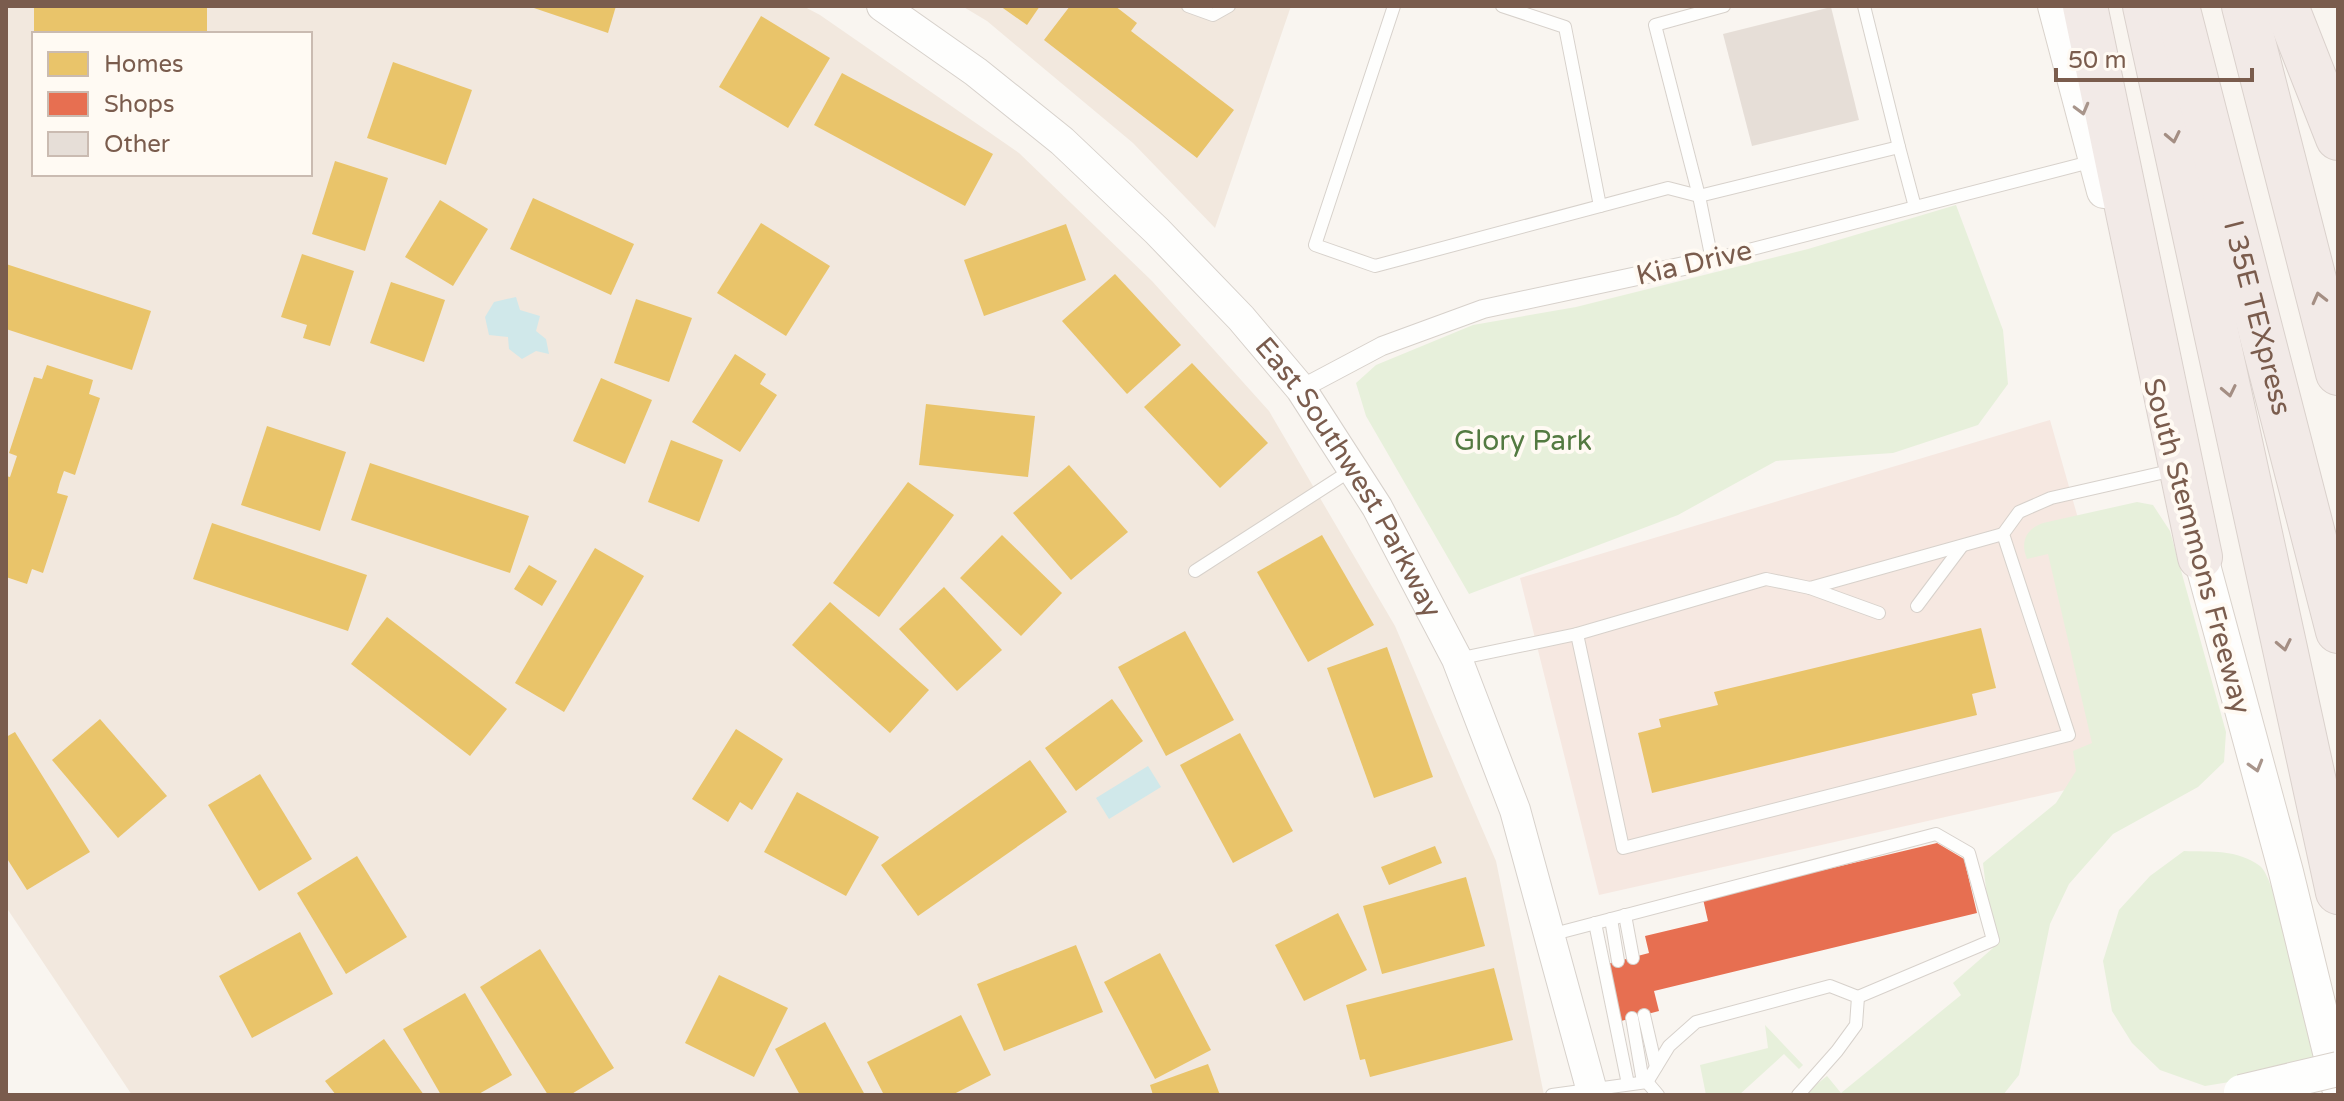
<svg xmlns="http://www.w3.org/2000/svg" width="2344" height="1101" font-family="'Varela Round',sans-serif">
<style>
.residential{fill:#f2e8de;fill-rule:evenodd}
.commercial{fill:#f6e8e1}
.green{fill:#e7f0db}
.water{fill:#d0e8ea}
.homes{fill:#e9c46a}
.shops{fill:#e76f51}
.building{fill:#e6ded7}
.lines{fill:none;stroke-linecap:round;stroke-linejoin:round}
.service-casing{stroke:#d7d1cb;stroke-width:14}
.pedestrian-casing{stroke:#d7d1cb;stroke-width:20}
.tertiary-casing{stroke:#d7d1cb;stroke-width:32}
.secondary-casing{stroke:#d9d2cb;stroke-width:36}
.motorway-casing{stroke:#dad1cc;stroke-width:46}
.service{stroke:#fefefd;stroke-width:12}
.pedestrian{stroke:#fefefd;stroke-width:18}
.tertiary{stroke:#fefefd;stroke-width:30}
.secondary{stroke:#fefefd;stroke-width:34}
.motorway{stroke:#f2eae7;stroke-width:44}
.secondary-bridge-casing{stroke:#d9d2cb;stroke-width:36;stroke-linecap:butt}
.secondary-bridge{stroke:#fefefd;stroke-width:34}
.oneway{stroke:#a8958b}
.oneway2{stroke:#a48e83}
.labels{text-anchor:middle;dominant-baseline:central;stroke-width:8;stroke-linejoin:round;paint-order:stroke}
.street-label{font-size:28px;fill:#7a5c4d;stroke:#fffaf3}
.park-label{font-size:28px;fill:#537a41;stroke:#fffaf3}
</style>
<rect width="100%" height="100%" fill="#f9f5f0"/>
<!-- residential -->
<g class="residential">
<path d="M6,6H803L820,15L1019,153L1152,281L1269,411L1395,626L1496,861L1544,1095H132L6,907ZM34,34H310V174H34Z"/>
<polygon points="962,6 1291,6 1215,228 1133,143 987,21"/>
</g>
<!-- commercial -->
<polygon class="commercial" points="2050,420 2150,771 1599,895 1520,578"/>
<!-- green -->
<g class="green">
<polygon points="1956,205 2003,330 2008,384 1978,425 1893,453 1776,461 1678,515 1469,594 1366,416 1356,383 1376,365 1473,325 1576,307 1808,249"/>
<path d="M2137,502L2153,505L2170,531L2226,732L2224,762L2198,787L2113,834L2069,884L2050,924L2019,1075L2003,1095H1808L1807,1092L1827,1076L1841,1093L1961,995L1953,983L1993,948L1983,863L2056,803L2076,771L2073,751L2092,743L2048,554L2027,559C2020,542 2026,529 2043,523Z"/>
<path d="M2184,851C2211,852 2237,849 2260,866C2278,880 2308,1028 2316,1059L2254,1078L2205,1086L2160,1070L2132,1043L2112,1011L2103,961L2119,910L2150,876Z"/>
<polygon points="1765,1025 1803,1065 1799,1069 1784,1054 1739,1095 1706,1095 1700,1065 1768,1048"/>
</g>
<!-- water -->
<g class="water">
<polygon points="516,297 520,310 540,316 536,331 546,339 549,354 536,351 522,359 509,349 508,337 489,335 485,317 494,302"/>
<polygon points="1148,766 1161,787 1109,819 1096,798"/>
</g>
<!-- homes -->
<g class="homes">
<rect x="34" y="6" width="173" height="28"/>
<polygon points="528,6 616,6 608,33"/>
<polygon points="1000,6 1040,6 1027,25"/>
<polygon points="1070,6 1115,6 1137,23 1131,31 1234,110 1197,158 1044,40"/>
<polygon points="761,16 830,58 788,128 719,87"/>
<polygon points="393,62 472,90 446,165 367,138"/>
<polygon points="842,73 993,154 965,206 814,125"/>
<polygon points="335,161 388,178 365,251 312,234"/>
<polygon points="533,198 634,244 611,295 510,249"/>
<polygon points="440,200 488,229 453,286 405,257"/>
<polygon points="761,223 830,266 786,336 717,293"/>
<polygon points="1066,224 1086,280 984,316 964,260"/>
<polygon points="302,254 354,271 330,346 303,338 307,325 281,317"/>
<polygon points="6,264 151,311 132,370 6,329"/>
<polygon points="1115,274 1181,345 1127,394 1062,321"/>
<polygon points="391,282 445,300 424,362 370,343"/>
<polygon points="636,299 692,318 669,382 614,363"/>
<polygon points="735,354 766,374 760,384 777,395 740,452 692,422"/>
<polygon points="1192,363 1268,443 1220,488 1144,407"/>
<polygon points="47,365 93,380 89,394 100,398 75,475 64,471 60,482 57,493 68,496 43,573 32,569 27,584 6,577 6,476 10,477 17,456 9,453 34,377 42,379"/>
<polygon points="601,378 652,400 625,464 573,441"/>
<polygon points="926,404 1035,416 1028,477 919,465"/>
<polygon points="267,426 346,452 320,531 241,505"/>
<polygon points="671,440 723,460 699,522 648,502"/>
<polygon points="370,463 529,516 510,573 351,520"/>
<polygon points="1069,465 1128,532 1071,580 1013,513"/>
<polygon points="908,482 954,515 879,617 833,583"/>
<polygon points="212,523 367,575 348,631 193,579"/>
<polygon points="1002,535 1062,593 1021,636 960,578"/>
<polygon points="1322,535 1374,625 1308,662 1257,572"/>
<polygon points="595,548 644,576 564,712 515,683"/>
<polygon points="529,565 557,581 542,606 514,589"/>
<polygon points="944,587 1002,650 957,691 899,629"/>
<polygon points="830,602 929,690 890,733 792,645"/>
<polygon points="387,617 507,709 470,756 351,664"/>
<polygon points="1981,628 1996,688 1972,694 1977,715 1652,793 1638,733 1661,727 1659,719 1718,705 1714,692"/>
<polygon points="1185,631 1234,720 1166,756 1118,667"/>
<polygon points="1387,647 1433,777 1374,798 1327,668"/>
<polygon points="1112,699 1143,741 1076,791 1045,748"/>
<polygon points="100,719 167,796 118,838 52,760"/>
<polygon points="736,729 783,759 752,810 740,802 728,822 692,799"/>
<polygon points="15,732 90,852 27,890 6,857 6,737"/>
<polygon points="1240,733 1293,831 1233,863 1180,765"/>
<polygon points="1030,760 1067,812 918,916 881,865"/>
<polygon points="260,774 312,859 259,891 208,805"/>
<polygon points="797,792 879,837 846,896 764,852"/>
<polygon points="1435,846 1442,863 1389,885 1381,867"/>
<polygon points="357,856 407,937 346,974 297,893"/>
<polygon points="1466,877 1485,946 1382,974 1363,906"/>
<polygon points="1338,913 1367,970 1304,1001 1275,945"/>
<polygon points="300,932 333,994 252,1038 219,976"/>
<polygon points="1076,945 1103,1012 1004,1051 977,984"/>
<polygon points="540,949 614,1068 570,1095 548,1095 480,987"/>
<polygon points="1160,953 1211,1050 1155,1079 1104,982"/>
<polygon points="1494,968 1513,1040 1370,1077 1365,1059 1360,1060 1346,1005"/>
<polygon points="719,975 788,1008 754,1077 685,1043"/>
<polygon points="465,993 512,1075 477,1095 441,1095 403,1029"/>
<polygon points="961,1015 991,1075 952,1095 884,1095 867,1062"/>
<polygon points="825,1022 865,1095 800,1095 775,1049"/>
<polygon points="384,1039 424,1095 336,1095 325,1081"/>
<polygon points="1208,1064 1220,1095 1153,1095 1150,1085"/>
</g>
<!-- shops -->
<polygon class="shops" points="1937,843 1964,859 1977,913 1654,991 1659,1011 1621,1021 1607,964 1649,953 1645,936 1708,921 1703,899"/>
<!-- building -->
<polygon class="building" points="1831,7 1859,120 1752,146 1723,34"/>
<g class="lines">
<defs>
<g id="service">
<polyline points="1188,6 1213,15 1229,6"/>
<polyline points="1394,6 1315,245 1375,266 1668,188 1699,196 1899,147 1864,6"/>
<polyline points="1502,6 1565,27 1600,206"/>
<polyline points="1899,147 1915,207"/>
<polyline points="1712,260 1699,196 1655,25 1724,6"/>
<polyline points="1698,263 2094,161"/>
<polyline points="1195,571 1353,469"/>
<polyline points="1810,588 1879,613"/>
<polyline points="1917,606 1962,546"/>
<polyline points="1577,634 1766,579 1810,588 2003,534"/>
<polyline points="1457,659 1577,634 1623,848 2069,735 2003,534 2019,512 2051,498 2174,470"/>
<polyline points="1625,915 1633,958"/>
<polyline points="1611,919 1618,961"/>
<polyline points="1595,923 1628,1084"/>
<polyline points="1550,935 1936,834 1969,853 1993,940 1858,997"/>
<polyline points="1644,1015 1656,1067"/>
<polyline points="1632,1018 1643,1082"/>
<polyline points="1647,1082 1658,1095"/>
<polyline points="1552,1095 1647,1082 1669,1046 1696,1022 1830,986 1858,997 1856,1025 1837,1051 1798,1095"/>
</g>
<polyline id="pedestrian" points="1301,389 1382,346 1483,309 1698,263"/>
<g id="tertiary">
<path id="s1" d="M882,6L976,72L1062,141L1157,231L1241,318L1301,389L1377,507L1457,659L1515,810L1593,1095"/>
</g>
<g id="secondary">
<polyline points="2055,6 2104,191"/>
<polyline points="2194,532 2286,872 2338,1085"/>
</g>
<g id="motorway">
<polyline points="2085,6 2200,557"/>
<polyline points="2145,6 2338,892"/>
<path id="s2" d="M2177,6L2338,631"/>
<polyline points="2244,6 2338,373"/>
<polyline points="2286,6 2338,138"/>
</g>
</defs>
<!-- service casing -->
<use href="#service" class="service-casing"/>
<!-- pedestrian casing -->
<use href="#pedestrian" class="pedestrian-casing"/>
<!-- tertiary casing -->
<use href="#tertiary" class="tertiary-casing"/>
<!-- secondary casing -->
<use href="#secondary" class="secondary-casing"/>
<!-- motorway casing -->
<use href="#motorway" class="motorway-casing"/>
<!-- service -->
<use href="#service" class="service"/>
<!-- pedestrian -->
<use href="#pedestrian" class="pedestrian"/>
<!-- tertiary -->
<use href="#tertiary" class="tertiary"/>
<!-- secondary -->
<use href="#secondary" class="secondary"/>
<!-- motorway -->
<use href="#motorway" class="motorway"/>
<defs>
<polyline id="secondary-bridge" points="2241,1092 2338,1069"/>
</defs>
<!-- secondary-bridge casing -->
<use href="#secondary-bridge" class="secondary-bridge-casing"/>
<!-- secondary-bridge -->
<use href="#secondary-bridge" class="secondary-bridge"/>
</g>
<!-- one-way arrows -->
<defs><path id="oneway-chevron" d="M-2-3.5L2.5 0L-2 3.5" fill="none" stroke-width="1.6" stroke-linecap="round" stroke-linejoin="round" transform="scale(2)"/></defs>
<g class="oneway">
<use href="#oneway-chevron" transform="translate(2082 109) rotate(75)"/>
<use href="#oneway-chevron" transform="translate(2256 766) rotate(74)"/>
</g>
<g class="oneway2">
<use href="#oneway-chevron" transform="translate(2173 137) rotate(78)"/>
<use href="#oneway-chevron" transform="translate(2319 298) rotate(-104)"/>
<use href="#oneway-chevron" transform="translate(2229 391) rotate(78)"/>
<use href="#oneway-chevron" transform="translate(2284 645) rotate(78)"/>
</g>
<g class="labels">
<!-- street labels -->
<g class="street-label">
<text transform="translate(1694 263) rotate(-13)">Kia Drive</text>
<text stroke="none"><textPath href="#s2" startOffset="322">I 35E TEXpress</textPath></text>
<text stroke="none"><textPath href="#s1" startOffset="670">East Southwest Parkway</textPath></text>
<text transform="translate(2197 546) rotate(75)">South Stemmons Freeway</text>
</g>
<!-- park labels -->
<g class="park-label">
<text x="1523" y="441">Glory Park</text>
</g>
</g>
<!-- border -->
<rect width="2344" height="1101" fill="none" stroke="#7a5c4d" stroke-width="16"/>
<!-- legend -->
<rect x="32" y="32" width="280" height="144" fill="#fffaf3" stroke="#cabbb1" stroke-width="2"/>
<rect x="48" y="52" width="40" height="24" fill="#e9c46a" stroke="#cabbb1" stroke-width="2"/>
<text x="104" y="72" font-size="24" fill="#7a5c4d">Homes</text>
<rect x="48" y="92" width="40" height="24" fill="#e76f51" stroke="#cabbb1" stroke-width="2"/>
<text x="104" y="112" font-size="24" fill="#7a5c4d">Shops</text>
<rect x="48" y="132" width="40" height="24" fill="#e6ded7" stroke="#cabbb1" stroke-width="2"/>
<text x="104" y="152" font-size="24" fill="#7a5c4d">Other</text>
<!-- scale -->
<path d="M2056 68v12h196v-12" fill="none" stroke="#7a5c4d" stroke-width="4"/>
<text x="2068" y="68" font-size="24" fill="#7a5c4d" stroke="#fffaf3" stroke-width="6" paint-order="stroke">50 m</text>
</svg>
